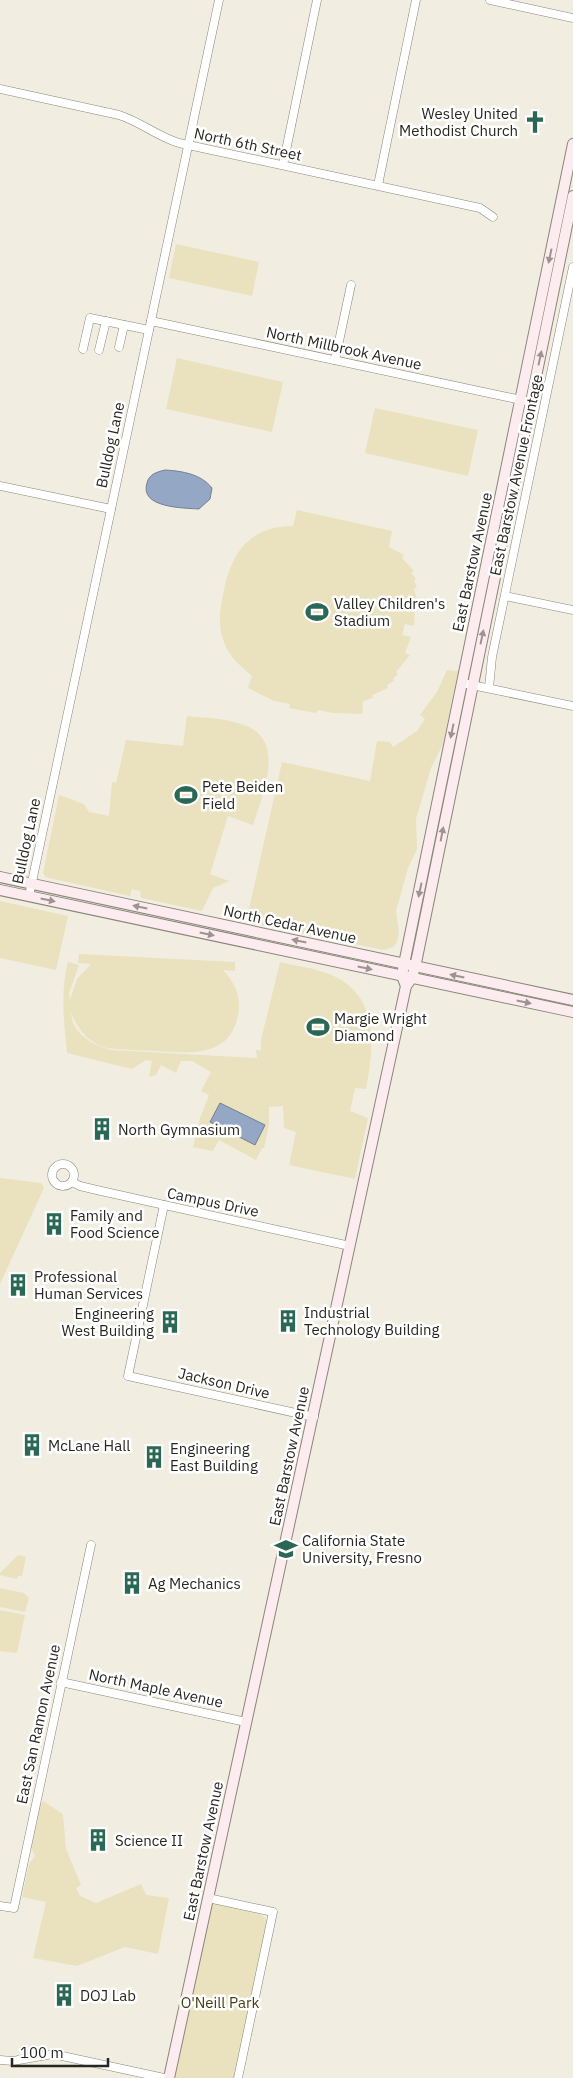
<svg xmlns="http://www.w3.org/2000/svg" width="573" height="2078" font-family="'IBM Plex Sans',sans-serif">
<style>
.green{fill:#eae1bf}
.water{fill:#94a7c5;stroke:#738094}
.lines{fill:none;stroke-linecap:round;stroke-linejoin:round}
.street-casing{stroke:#89867a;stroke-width:9}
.secondary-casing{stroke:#89867a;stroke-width:12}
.street{stroke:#fff;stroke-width:8}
.secondary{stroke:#fdecef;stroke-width:10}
.oneway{fill:#9d9392}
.labels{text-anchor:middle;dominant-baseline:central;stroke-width:5;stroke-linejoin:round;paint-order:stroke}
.poi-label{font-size:15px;fill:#272621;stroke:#fff;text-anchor:start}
.street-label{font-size:15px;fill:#272621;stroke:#fff}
.park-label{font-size:15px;fill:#483d10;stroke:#fff}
</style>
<rect width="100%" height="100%" fill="#f1eee1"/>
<!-- green -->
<g class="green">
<polygon points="176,244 259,262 252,296 169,278"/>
<polygon points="177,358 283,382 272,432 166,409"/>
<polygon points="375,408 478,430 468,476 365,453"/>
<path d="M297,510L392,531L389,547L404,555L402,558L414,571L411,573L416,579L414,581L417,587L414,589L420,609H415L414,626L405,624L402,635L411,637L405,653L410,655L396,672L398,674L393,679L394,681L387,685L388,688L372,695L373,698L363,701L362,714L333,713L318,710L316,713L289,708L290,704L274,701L248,688L252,676C243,668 234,661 228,651C217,630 219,612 224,590C232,552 250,526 293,526Z"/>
<polygon points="447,670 458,671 443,744 431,768 416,819 417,849 408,868 396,911 399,932 397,942 393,947 384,950 246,922 282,762 370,781 377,741 390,742 393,747 417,731 425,719 420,715 437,692"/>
<path d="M187,716C204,718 224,718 241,724C288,738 263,793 253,825L228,816L210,874L229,881L213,888L202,911L141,898L140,891L132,889L130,896L45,877L43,873L59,795L84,804L89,812L109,816L112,782L116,783L126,740L183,746Z"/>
<polygon points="0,901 68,916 56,970 0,958"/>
<path d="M79,954L235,962V971L223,970C235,983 242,998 238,1015C230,1058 190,1053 157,1051C140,1050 124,1050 107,1048C87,1042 79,1030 71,1013C72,1034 93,1045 111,1050L257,1058L256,1050H261V1040L280,962C296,966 314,968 329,974C380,994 374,1046 366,1089L355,1088L350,1111L368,1118L355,1179L289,1165L296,1132L284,1128L283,1106L269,1107V1125L264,1148H262L256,1160L219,1140L213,1151L193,1147L200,1118L209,1095L201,1091L211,1072L192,1061H181L176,1073L161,1065L156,1075L149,1077L152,1061L146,1060L132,1069L67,1053C64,1022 60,993 68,962L79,965L69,993L70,1000L77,979L91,964L78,963Z"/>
<polygon points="0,1178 41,1183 44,1188 0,1284"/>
<polygon points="18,1555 26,1557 22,1576 18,1576 17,1579 0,1575 0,1573"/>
<polygon points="0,1588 24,1593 29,1598 25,1612 0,1607"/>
<polygon points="0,1610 25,1615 17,1653 0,1651"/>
<polygon points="43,1801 63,1814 66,1849 81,1885 76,1888 80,1896 96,1903 141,1884 146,1895 169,1898 158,1954 125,1947 77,1966 33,1958 46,1902 22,1897 29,1864 35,1856 31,1847 39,1807"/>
<polygon points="212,1903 260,1914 266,1919 267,1927 234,2078 174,2078"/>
</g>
<!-- water -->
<g class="water">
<path d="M165,470C182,471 201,474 212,488L210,499L199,509C184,508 139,508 147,483C149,474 157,472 165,470Z"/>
<polygon points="220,1103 265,1125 255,1145 210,1122"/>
</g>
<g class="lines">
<defs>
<g id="street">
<polyline points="490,0 573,18"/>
<path d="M0,89L119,115C141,122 158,137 179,143L480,208L493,217"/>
<polyline points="283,165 317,0"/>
<polyline points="378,185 416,0"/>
<polyline points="151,321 526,401"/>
<polyline points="119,347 124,325"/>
<polyline points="83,349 90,318 149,330"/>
<polyline points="99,350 106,321"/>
<polyline points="335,360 351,285"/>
<polyline points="0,486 111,509"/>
<polyline points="505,596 573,610"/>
<polyline points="462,683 573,706"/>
<polyline points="489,688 492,657 573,267"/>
<polyline points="29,896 219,0"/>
<circle cx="63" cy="1175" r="11"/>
<polyline points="72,1182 80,1186 101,1191 350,1246"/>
<polyline points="164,1205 128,1376 314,1417"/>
<polyline points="61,1682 246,1722"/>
<polyline points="208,1898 273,1912 238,2078"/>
<polyline points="0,1906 14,1908 91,1545"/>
<polyline points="0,2060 13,2061 53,2054 164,2078"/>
</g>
<g id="secondary">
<polyline points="0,877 573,1000"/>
<polyline points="0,890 573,1012"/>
<polyline points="406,986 402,976 404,964 573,144"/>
<polyline points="169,2078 406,986 412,978 417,958 573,196"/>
</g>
</defs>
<!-- street casing -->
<use href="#street" class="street-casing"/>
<!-- secondary casing -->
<use href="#secondary" class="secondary-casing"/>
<!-- street -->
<use href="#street" class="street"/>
<!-- secondary -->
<use href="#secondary" class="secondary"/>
</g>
<!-- one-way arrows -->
<defs><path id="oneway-solid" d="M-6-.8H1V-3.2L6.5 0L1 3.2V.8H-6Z" transform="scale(1.25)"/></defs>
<g class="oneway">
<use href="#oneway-solid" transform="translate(550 256) rotate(102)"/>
<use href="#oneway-solid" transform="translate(540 358) rotate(-78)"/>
<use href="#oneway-solid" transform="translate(482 637) rotate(-78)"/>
<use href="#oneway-solid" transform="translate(452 731) rotate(102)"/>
<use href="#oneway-solid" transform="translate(442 834) rotate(-79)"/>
<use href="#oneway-solid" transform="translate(420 890) rotate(102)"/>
<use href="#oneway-solid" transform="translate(48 900) rotate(12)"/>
<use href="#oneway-solid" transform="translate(140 907) rotate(-168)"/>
<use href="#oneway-solid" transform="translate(207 934) rotate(12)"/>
<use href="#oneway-solid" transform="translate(299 941) rotate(-168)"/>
<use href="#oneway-solid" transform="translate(365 968) rotate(12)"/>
<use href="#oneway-solid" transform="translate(457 976) rotate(-168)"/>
<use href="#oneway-solid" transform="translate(524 1002) rotate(12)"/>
</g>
<!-- icons -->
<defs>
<symbol id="church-bare" viewBox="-9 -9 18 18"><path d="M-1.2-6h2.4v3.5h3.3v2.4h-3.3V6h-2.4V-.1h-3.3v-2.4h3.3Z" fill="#2a6855" stroke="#fff" stroke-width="2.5" paint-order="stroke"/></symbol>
<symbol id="stadium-bare" viewBox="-9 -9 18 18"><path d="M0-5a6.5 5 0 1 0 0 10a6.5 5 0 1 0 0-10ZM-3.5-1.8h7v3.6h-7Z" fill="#2a6855" stroke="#fff" stroke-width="2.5" paint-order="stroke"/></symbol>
<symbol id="building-bare" viewBox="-9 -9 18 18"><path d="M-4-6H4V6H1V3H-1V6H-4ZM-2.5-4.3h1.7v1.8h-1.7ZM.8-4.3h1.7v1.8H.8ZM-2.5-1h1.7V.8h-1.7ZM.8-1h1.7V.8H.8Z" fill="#2a6855" stroke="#fff" stroke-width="2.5" paint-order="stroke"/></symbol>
<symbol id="university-bare" viewBox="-9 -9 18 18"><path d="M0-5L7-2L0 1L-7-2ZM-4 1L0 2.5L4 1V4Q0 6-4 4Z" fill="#2a6855" stroke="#fff" stroke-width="2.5" paint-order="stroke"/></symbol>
</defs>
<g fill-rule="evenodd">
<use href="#church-bare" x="519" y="106" width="32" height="32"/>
<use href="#stadium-bare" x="301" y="596" width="32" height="32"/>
<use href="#stadium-bare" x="170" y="779" width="32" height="32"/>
<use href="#stadium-bare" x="302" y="1011" width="32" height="32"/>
<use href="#building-bare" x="86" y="1113" width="32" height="32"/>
<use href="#building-bare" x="38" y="1208" width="32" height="32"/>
<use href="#building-bare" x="2" y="1269" width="32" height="32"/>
<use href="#building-bare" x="272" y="1305" width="32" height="32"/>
<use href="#building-bare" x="154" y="1306" width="32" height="32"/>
<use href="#building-bare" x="16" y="1429" width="32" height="32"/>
<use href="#building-bare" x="138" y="1441" width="32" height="32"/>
<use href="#university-bare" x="270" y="1533" width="32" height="32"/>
<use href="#building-bare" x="116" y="1567" width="32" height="32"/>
<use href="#building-bare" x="82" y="1824" width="32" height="32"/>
<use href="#building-bare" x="48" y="1979" width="32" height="32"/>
</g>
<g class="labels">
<!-- poi labels -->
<g class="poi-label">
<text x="518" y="113" text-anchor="end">Wesley United<tspan x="518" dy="17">Methodist Church</tspan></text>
<text x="334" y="603">Valley Children's<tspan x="334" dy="17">Stadium</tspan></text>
<text x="202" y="786">Pete Beiden<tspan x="202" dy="17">Field</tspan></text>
<text x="334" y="1018">Margie Wright<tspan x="334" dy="17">Diamond</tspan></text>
<text x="118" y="1129">North Gymnasium</text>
<text x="70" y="1215">Family and<tspan x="70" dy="17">Food Science</tspan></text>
<text x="34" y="1276">Professional<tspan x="34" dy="17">Human Services</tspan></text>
<text x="304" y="1312">Industrial<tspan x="304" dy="17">Technology Building</tspan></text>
<text x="154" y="1313" text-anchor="end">Engineering<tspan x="154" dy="17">West Building</tspan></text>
<text x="48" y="1445">McLane Hall</text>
<text x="170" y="1448">Engineering<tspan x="170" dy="17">East Building</tspan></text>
<text x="302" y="1540">California State<tspan x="302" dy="17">University, Fresno</tspan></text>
<text x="148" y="1583">Ag Mechanics</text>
<text x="115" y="1840">Science II</text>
<text x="80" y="1995">DOJ Lab</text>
</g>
<!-- street labels -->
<g class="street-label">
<text transform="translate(248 144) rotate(12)">North 6th Street</text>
<text transform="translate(344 348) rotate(12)">North Millbrook Avenue</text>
<text transform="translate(110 445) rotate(-78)">Bulldog Lane</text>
<text transform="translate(516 475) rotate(-78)">East Barstow Avenue Frontage</text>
<text transform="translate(472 562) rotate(-78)">East Barstow Avenue</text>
<text transform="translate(26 841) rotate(-78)">Bulldog Lane</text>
<text transform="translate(290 924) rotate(12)">North Cedar Avenue</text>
<text transform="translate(213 1202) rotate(12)">Campus Drive</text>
<text transform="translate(224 1383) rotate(13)">Jackson Drive</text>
<text transform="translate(289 1456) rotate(-78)">East Barstow Avenue</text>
<text transform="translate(156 1688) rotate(12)">North Maple Avenue</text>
<text transform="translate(38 1724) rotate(-78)">East San Ramon Avenue</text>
<text transform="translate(203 1851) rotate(-78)">East Barstow Avenue</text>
</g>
<!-- park labels -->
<g class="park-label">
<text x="220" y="2002">O'Neill Park</text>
</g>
</g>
<!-- scale -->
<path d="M12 2058v8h96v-8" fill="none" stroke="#272621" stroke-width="2.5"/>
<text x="20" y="2058" font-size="15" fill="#272621" stroke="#ffffff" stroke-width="4" paint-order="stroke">100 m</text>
</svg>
